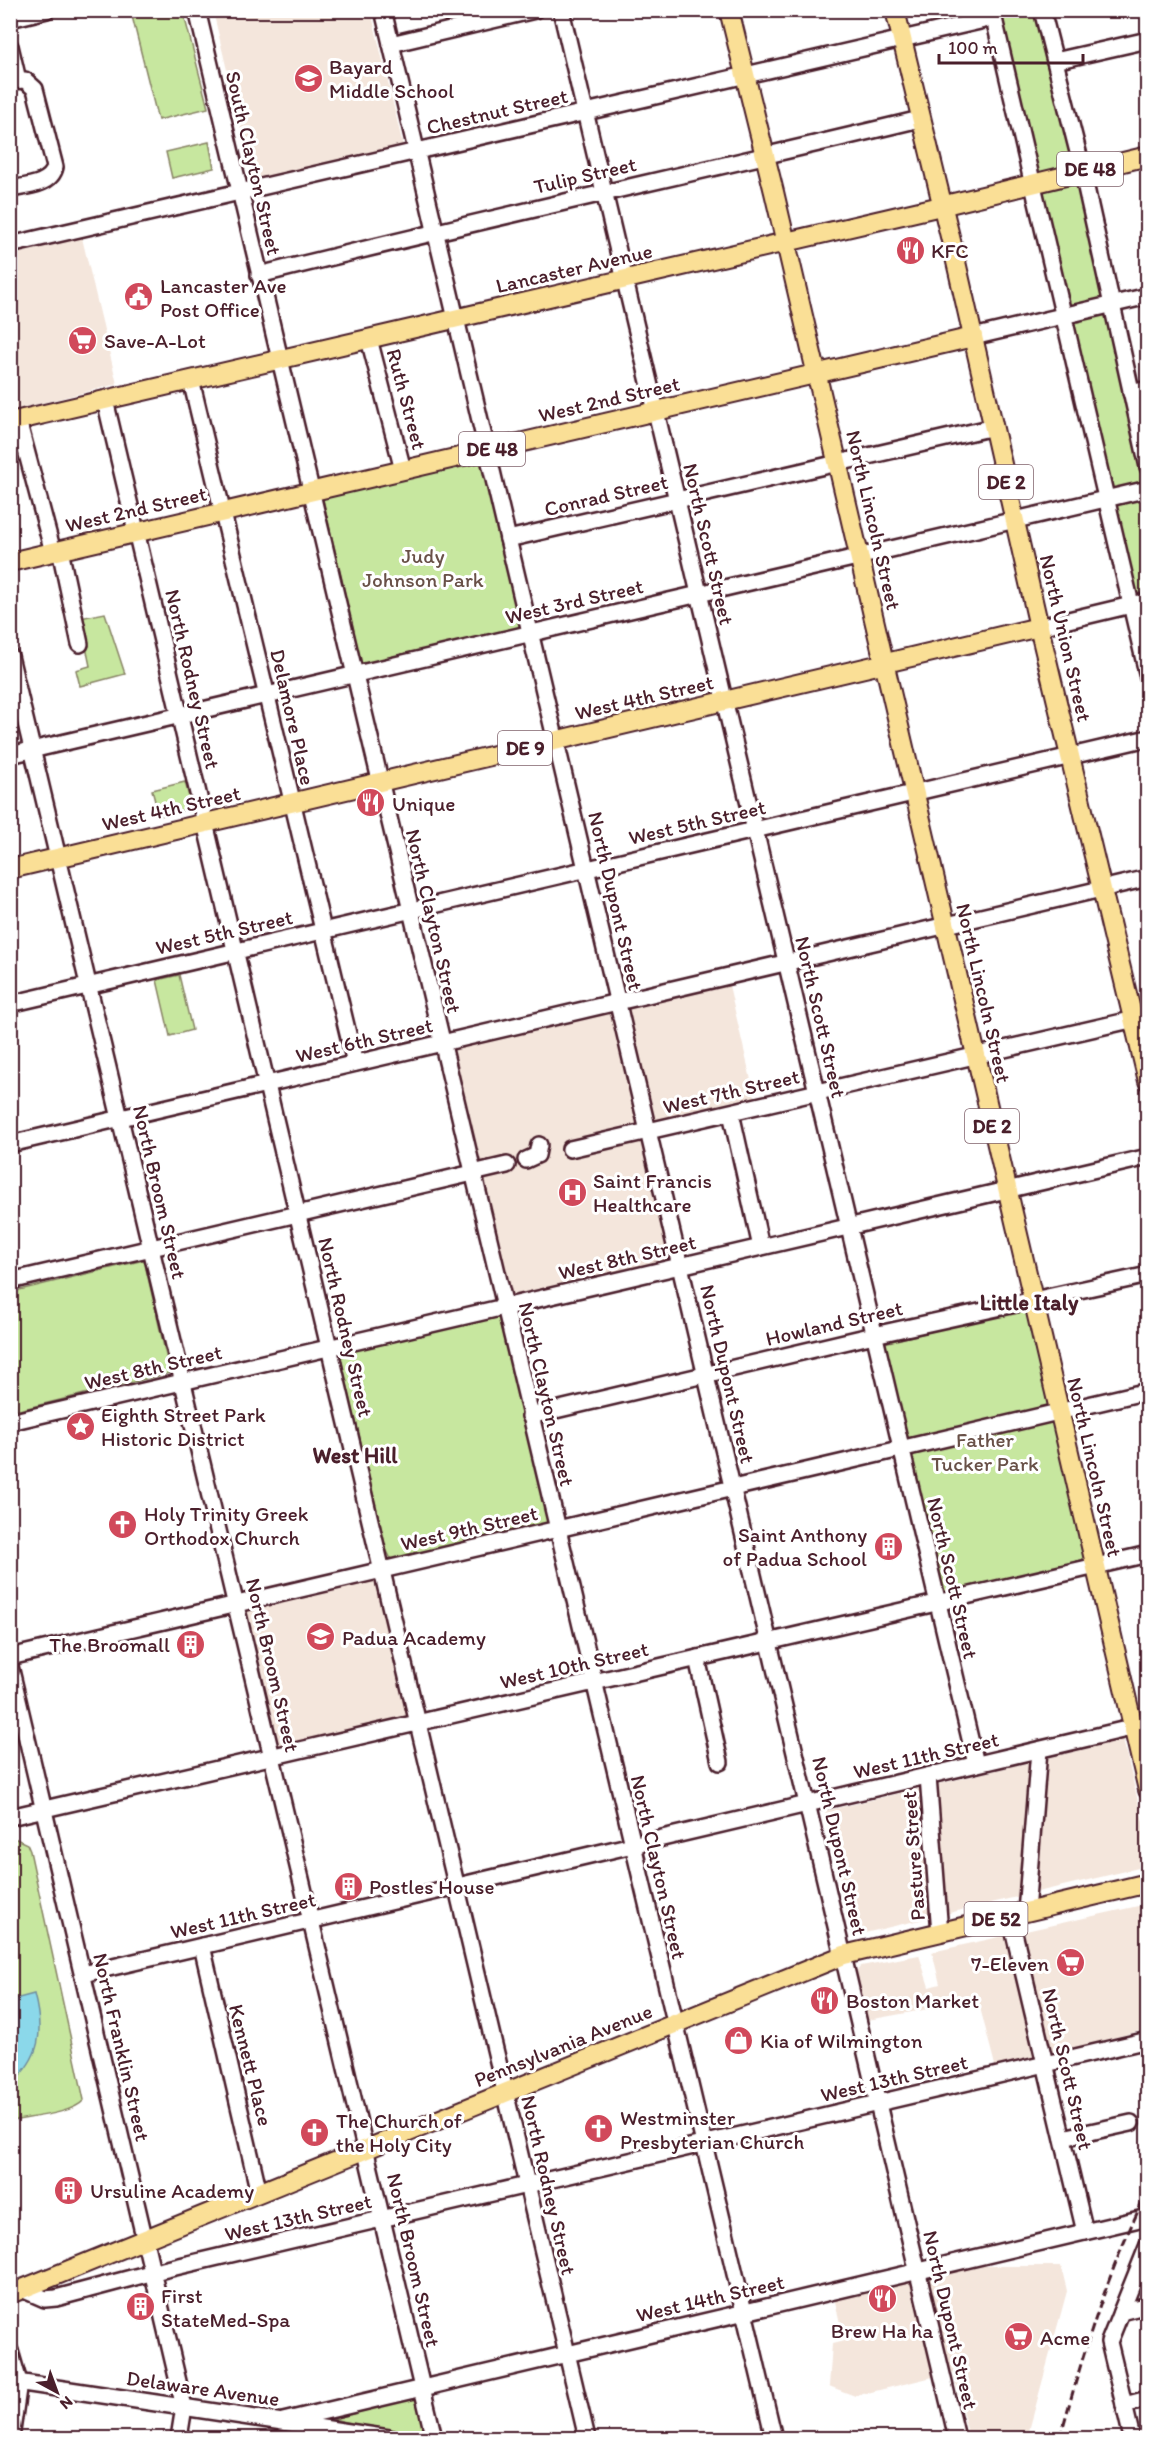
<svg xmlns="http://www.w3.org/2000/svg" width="1158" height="2449" font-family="Itim,sans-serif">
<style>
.built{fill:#f4e6dc}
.green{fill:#c7e79f;stroke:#888365;stroke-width:1.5}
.water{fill:#8bd8ea;stroke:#718e9e;stroke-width:1.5}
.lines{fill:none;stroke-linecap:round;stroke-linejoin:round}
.minor-casing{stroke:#4a1f2b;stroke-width:20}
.major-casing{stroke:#4a1f2b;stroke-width:22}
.minor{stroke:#fff;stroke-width:15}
.major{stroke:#fadf96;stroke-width:18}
.rail{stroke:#4a1f2b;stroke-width:3;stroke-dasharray:9 4.5;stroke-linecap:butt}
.labels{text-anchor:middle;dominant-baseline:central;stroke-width:6;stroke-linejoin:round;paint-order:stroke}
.shield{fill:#fff;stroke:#80626b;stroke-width:1.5}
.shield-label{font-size:20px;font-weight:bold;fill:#4a1f2b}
.poi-label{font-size:21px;fill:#4a1f2b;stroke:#fff;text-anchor:start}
.street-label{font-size:21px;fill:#4a1f2b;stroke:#fff}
.park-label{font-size:21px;fill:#695148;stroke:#fff}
.neighbourhood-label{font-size:22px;font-weight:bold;fill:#4a1f2b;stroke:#fff}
</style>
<rect width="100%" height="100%" fill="#fff"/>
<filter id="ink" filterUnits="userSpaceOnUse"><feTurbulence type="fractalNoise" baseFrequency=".0167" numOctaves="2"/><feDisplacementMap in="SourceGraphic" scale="12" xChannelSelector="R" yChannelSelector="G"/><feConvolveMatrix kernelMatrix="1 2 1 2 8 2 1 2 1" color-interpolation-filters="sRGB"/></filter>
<g filter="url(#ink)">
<!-- built -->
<g class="built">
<polygon points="213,11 371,11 403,145 253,180"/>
<polygon points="82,238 117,384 11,411 11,255"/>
<polygon points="728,981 755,1097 641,1124 673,1261 512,1299 453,1046"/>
<polygon points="382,1570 418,1723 273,1756 237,1604"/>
<polygon points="1123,1740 1145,1830 1147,1830 1147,1866 852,1936 825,1811"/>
<polygon points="1147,1904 1147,2029 996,2069 978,2000 868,2020 856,1972 861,1966 919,1955 929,1987 940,1984 932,1952"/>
<polygon points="968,2266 1061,2266 1067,2291 1027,2438 969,2438 953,2372 855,2396 829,2386 832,2344 844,2341 834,2297"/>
</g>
<!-- green -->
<g class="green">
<polygon points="137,11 183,11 208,108 158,120 131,12"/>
<polygon points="992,11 1042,11 1147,467 1147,677"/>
<polygon points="209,142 214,168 172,178 166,152"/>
<polygon points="478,459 484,466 522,623 516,631 363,665 361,663 322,495"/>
<polygon points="105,613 125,674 80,686 76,670 90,666 80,618"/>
<polygon points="185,782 192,808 159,816 152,790"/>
<polygon points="179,975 192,1030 170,1036 157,980"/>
<polygon points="144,1260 170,1373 11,1412 11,1292"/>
<polygon points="1027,1308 1087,1560 943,1594 884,1343"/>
<polygon points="498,1316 549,1520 548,1524 395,1560 391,1559 386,1549 342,1363 341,1353"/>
<path d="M14,1838L27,1844L30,1851L84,2100C73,2114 29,2117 11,2121L10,1839Z"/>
<polygon points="431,2393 432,2438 418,2438 333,2419"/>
</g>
<!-- water -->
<path class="water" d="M34,1994C44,2032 41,2057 11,2084V2000Z"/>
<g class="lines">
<defs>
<g id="minor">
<polyline points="197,10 774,2438"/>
<polyline points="383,10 957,2438"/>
<polyline points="561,10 976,1764"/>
<polyline points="992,10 1148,677"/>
<polyline points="1042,10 1079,156 1148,467"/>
<polyline points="10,19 47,10"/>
<polyline points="391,44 535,10"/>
<polyline points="10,46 18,80"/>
<polyline points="1055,61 1148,40"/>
<path d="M10,81L25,80L35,89L55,167C51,185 26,186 10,189"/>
<polyline points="10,245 993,18"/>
<path d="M259,275C479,220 700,172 920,119"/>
<polyline points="973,337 1148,296"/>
<polyline points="369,339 403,470"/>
<polyline points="191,380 355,1063"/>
<polyline points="1131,393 1148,389"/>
<polyline points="105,400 587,2438"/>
<polyline points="18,420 53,552"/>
<polyline points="508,539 994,427"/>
<polyline points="60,550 80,644"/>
<polyline points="1039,627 1148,601"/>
<polyline points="10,656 434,2438"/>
<polyline points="10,755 1148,489"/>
<polyline points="10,1004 1148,738"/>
<polyline points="731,1113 761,1247"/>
<polyline points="10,1144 1148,878"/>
<polyline points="570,1149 1148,1016"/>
<polyline points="526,1160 537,1155 539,1145"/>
<polyline points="10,1281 507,1165"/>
<polyline points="530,1416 874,1335 1148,1275"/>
<polyline points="10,1422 1148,1157"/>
<polyline points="10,1657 1148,1391"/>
<polyline points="697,1658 720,1762"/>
<polyline points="10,1666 184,2407 179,2438"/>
<polyline points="928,1776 940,1933"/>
<polyline points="10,1817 1148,1554"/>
<polyline points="1026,1912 1039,1750"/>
<polyline points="1010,1916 1085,2232"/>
<polyline points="202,1946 259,2193"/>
<polyline points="83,1974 1148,1724"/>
<polyline points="1063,2138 1131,2123"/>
<polyline points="22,2289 45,2299 56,2298 154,2272 1148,2040"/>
<polyline points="1121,2312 1148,2305"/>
<polyline points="10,2351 19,2382 11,2438"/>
<polyline points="10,2381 389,2438"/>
<polyline points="1124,2405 1148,2399"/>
<polyline points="283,2421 1148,2217"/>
<polyline points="1132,2438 1109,2342 1148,2245"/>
</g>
<g id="major">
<polyline points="729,10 774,192 1148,1790"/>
<polyline points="895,10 954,253 1039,627 1148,1081"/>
<polyline points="10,422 941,206 1148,156"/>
<polyline points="10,562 973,337"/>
<polyline points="10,869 1039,627"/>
<polyline points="10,2294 844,1955 1148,1883"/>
</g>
</defs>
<!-- minor casing -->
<use href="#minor" class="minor-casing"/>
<!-- major casing -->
<use href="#major" class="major-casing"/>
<!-- minor -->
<use href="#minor" class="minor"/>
<!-- major -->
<use href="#major" class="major"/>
<!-- rail -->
<path class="rail" d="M1060,2438C1083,2354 1108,2269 1148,2191"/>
</g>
</g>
<!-- icons -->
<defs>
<symbol id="school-disc" viewBox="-11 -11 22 22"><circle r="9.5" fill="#d1495b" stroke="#fff"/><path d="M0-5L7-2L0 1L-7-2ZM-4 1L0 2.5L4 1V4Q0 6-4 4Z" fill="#fff"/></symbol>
<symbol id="restaurant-disc" viewBox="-11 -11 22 22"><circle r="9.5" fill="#d1495b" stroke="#fff"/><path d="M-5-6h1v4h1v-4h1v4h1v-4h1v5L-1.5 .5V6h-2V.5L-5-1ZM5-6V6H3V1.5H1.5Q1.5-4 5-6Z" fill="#fff"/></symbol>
<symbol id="civic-disc" viewBox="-11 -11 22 22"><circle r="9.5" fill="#d1495b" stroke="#fff"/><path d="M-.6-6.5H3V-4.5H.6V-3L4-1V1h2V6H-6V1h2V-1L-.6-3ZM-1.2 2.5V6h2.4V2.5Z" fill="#fff"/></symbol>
<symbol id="supermarket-disc" viewBox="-11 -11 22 22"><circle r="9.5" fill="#d1495b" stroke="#fff"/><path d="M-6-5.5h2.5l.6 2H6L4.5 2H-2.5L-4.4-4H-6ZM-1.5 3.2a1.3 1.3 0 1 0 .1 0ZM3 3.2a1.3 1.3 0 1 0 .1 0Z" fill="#fff"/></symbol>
<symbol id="hospital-disc" viewBox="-11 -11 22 22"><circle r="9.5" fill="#d1495b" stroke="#fff"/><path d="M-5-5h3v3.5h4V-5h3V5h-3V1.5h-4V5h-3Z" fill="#fff"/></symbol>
<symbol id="sight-disc" viewBox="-11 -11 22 22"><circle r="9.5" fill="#d1495b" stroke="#fff"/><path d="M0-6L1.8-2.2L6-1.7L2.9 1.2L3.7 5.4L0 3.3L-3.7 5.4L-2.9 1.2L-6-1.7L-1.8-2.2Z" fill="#fff"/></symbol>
<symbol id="church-disc" viewBox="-11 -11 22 22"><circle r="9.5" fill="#d1495b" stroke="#fff"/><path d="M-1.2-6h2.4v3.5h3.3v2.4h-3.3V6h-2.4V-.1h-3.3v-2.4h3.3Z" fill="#fff"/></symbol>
<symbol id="building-disc" viewBox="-11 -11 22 22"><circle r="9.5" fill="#d1495b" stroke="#fff"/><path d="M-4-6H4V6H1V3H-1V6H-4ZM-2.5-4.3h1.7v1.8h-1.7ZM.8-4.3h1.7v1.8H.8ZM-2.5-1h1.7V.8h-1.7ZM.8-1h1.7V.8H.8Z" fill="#fff"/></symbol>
<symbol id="shop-disc" viewBox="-11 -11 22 22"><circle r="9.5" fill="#d1495b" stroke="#fff"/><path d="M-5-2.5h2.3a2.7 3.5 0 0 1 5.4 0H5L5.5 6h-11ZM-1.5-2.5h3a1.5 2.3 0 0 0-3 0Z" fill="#fff"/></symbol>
</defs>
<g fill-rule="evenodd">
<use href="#school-disc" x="292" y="62" width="33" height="33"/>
<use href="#restaurant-disc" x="894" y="234" width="33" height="33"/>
<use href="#civic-disc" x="122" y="280" width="33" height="33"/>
<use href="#supermarket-disc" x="66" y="324" width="33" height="33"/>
<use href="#restaurant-disc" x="354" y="786" width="33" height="33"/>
<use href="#hospital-disc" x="556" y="1176" width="33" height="33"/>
<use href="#sight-disc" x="64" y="1410" width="33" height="33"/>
<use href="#church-disc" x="106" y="1508" width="33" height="33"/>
<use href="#building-disc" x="872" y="1530" width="33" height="33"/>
<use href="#school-disc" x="304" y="1620" width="33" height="33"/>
<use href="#building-disc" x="174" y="1628" width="33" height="33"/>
<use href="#building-disc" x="332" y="1870" width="33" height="33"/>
<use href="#supermarket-disc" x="1054" y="1946" width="33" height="33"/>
<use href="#restaurant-disc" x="808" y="1984" width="33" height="33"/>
<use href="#shop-disc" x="722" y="2024" width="33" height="33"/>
<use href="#church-disc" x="582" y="2112" width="33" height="33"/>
<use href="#church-disc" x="298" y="2116" width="33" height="33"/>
<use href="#building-disc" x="52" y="2174" width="33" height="33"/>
<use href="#restaurant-disc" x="866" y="2282" width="33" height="33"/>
<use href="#building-disc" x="124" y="2290" width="33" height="33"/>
<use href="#supermarket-disc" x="1002" y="2320" width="33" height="33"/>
</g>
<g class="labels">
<!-- shield labels -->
<g class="shield">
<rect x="1057" y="152" width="66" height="34" rx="4.5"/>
<rect x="459" y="432" width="66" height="34" rx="4.5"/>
<rect x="979" y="465" width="54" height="34" rx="4.5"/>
<rect x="498" y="731" width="54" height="34" rx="4.5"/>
<rect x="965" y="1109" width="54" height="34" rx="4.5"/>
<rect x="964.5" y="1902" width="63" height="34" rx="4.5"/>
</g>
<g class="shield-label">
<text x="1090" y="169">DE 48</text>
<text x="492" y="449">DE 48</text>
<text x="1006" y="482">DE 2</text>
<text x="525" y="748">DE 9</text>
<text x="992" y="1126">DE 2</text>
<text x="996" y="1919">DE 52</text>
</g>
<!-- poi labels -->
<g class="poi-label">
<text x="329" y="66">Bayard<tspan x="329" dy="24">Middle School</tspan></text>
<text x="931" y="250">KFC</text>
<text x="160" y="285">Lancaster Ave<tspan x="160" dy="24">Post Office</tspan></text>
<text x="104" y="340">Save-A-Lot</text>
<text x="392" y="803">Unique</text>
<text x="593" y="1180">Saint Francis<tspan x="593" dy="24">Healthcare</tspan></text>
<text x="101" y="1414">Eighth Street Park<tspan x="101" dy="24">Historic District</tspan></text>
<text x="144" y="1513">Holy Trinity Greek<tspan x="144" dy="24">Orthodox Church</tspan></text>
<text x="867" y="1534" text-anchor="end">Saint Anthony<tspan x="867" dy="24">of Padua School</tspan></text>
<text x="342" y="1637">Padua Academy</text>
<text x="170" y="1644" text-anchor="end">The Broomall</text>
<text x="369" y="1886">Postles House</text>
<text x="1049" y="1963" text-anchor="end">7-Eleven</text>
<text x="846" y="2000">Boston Market</text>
<text x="760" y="2040">Kia of Wilmington</text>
<text x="620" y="2117">Westminster<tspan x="620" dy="24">Presbyterian Church</tspan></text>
<text x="336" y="2120">The Church of<tspan x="336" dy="24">the Holy City</tspan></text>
<text x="90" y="2190">Ursuline Academy</text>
<text x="161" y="2295">First<tspan x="161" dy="24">StateMed-Spa</tspan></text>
<text x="882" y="2330" text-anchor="middle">Brew Ha ha</text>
<text x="1040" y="2337">Acme</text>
</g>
<!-- street labels -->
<g class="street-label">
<text transform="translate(497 111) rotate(-13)">Chestnut Street</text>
<text transform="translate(254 163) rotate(77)">South Clayton Street</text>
<text transform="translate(585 175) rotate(-13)">Tulip Street</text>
<text transform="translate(574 268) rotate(-13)">Lancaster Avenue</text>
<text transform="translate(407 399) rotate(75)">Ruth Street</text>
<text transform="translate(609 399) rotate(-13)">West 2nd Street</text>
<text transform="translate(606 495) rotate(-13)">Conrad Street</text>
<text transform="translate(136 509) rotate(-13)">West 2nd Street</text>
<text transform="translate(874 520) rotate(77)">North Lincoln Street</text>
<text transform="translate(709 544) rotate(77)">North Scott Street</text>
<text transform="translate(574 601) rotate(-13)">West 3rd Street</text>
<text transform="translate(1066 638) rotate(77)">North Union Street</text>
<text transform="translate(193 679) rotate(77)">North Rodney Street</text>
<text transform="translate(644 697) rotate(-13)">West 4th Street</text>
<text transform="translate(293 717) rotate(77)">Delamore Place</text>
<text transform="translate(171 808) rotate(-13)">West 4th Street</text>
<text transform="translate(697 822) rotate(-13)">West 5th Street</text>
<text transform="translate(616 901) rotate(77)">North Dupont Street</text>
<text transform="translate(434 921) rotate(77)">North Clayton Street</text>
<text transform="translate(224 932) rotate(-13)">West 5th Street</text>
<text transform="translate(984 993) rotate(77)">North Lincoln Street</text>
<text transform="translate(821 1017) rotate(77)">North Scott Street</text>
<text transform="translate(364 1040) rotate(-13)">West 6th Street</text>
<text transform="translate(731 1091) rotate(-13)">West 7th Street</text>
<text transform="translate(160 1192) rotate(77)">North Broom Street</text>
<text transform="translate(627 1257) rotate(-13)">West 8th Street</text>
<text transform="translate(834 1323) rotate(-13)">Howland Street</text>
<text transform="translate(346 1327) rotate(77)">North Rodney Street</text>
<text transform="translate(153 1367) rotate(-13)">West 8th Street</text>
<text transform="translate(728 1374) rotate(77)">North Dupont Street</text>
<text transform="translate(547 1394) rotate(77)">North Clayton Street</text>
<text transform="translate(1095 1467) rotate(77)">North Lincoln Street</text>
<text transform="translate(469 1528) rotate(-13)">West 9th Street</text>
<text transform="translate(953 1578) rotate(77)">North Scott Street</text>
<text transform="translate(273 1665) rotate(77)">North Broom Street</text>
<text transform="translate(574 1665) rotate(-13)">West 10th Street</text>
<text transform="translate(926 1755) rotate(-13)">West 11th Street</text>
<text transform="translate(840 1846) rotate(77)">North Dupont Street</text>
<text transform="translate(913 1856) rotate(-94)">Pasture Street</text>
<text transform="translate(659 1867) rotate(77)">North Clayton Street</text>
<text transform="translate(243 1915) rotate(-13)">West 11th Street</text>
<text transform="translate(563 2045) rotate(-22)">Pennsylvania Avenue</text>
<text transform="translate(122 2047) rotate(77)">North Franklin Street</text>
<text transform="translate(251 2065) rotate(76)">Kennett Place</text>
<text transform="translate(1068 2069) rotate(77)">North Scott Street</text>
<text transform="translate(894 2078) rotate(-13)">West 13th Street</text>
<text transform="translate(549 2185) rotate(77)">North Rodney Street</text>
<text transform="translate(298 2217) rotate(-13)">West 13th Street</text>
<text transform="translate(414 2260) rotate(77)">North Broom Street</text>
<text transform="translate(710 2298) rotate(-13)">West 14th Street</text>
<text transform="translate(951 2320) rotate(77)">North Dupont Street</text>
<text transform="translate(203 2388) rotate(8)">Delaware Avenue</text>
</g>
<!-- park labels -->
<g class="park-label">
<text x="423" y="555">Judy<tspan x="423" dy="24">Johnson Park</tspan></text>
<text x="985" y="1439">Father<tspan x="985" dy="24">Tucker Park</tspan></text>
</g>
<!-- neighbourhood labels -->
<g class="neighbourhood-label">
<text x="1029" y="1302">Little Italy</text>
<text x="355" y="1455">West Hill</text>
</g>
</g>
<!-- margin -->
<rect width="1158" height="2449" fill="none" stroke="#fff" stroke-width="36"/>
<rect x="18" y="18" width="1122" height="2413" fill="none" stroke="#4a1f2b" stroke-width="2" filter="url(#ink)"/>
<!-- north arrow -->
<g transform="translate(57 2392) rotate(139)" stroke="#ffffff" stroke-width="4.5" paint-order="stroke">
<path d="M0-4.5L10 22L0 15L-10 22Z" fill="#4a1f2b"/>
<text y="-9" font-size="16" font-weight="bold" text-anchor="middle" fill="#4a1f2b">N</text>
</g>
<!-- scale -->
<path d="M939 54v9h144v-9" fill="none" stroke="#4a1f2b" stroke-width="3"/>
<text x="948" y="54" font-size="18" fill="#4a1f2b" stroke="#ffffff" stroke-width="4.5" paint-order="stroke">100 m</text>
</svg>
